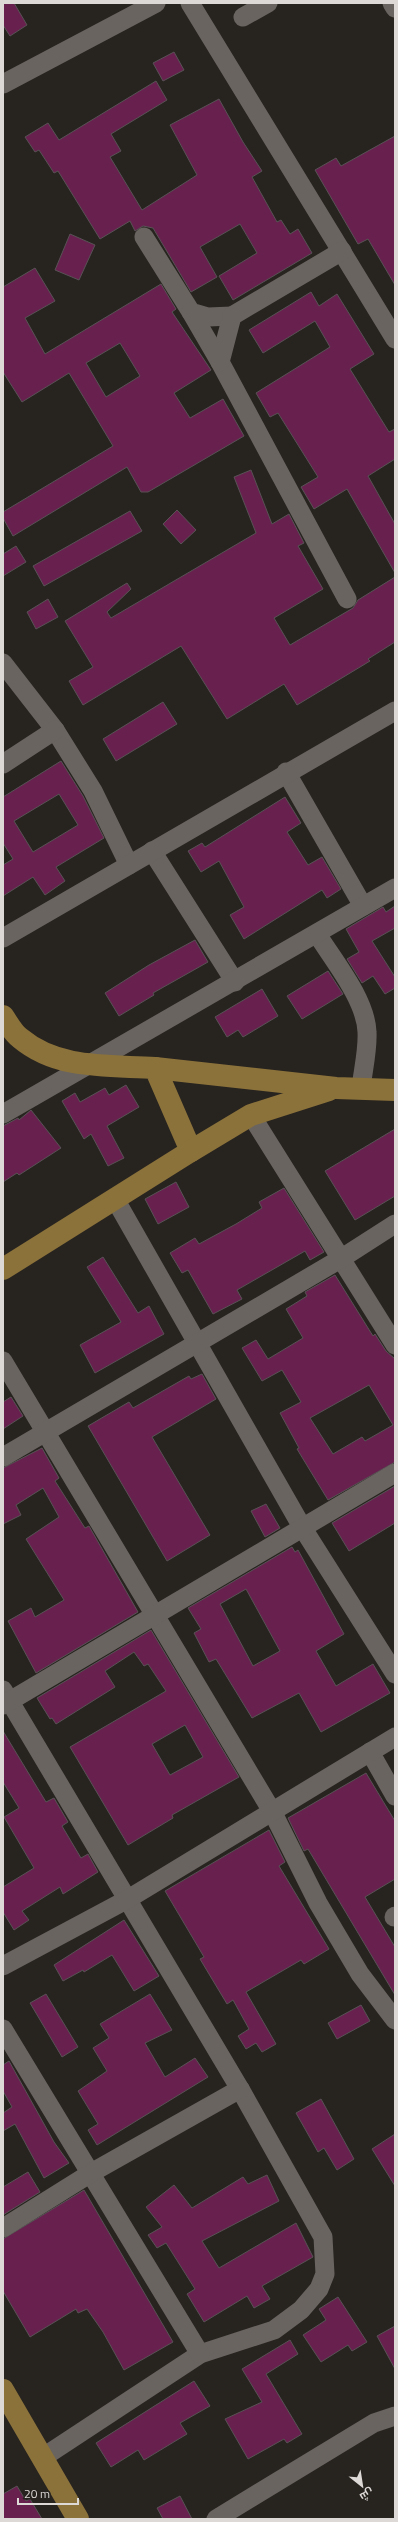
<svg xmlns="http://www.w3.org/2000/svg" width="398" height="2522" font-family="'Titillium Web',Cairo,sans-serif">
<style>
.building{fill:#68214f;stroke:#585255;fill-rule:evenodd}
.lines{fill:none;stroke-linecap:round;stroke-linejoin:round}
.minor{stroke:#696460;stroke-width:19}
.major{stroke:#8b723b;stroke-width:22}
</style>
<rect width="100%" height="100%" fill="#27231f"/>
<!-- building -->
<g class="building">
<polygon points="3,3 14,3 27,25 10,36 3,25"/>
<polygon points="174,52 184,70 163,81 153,63"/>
<polygon points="156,81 167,100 111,134 121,151 110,157 142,210 197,175 170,125 219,99 243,142 262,171 252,177 277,222 281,220 290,234 298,229 312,253 233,300 219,276 257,253 240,224 200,247 217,277 191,292 153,228 143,226 135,231 130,221 100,239 58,171 54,173 39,150 35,152 25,137 48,123 59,140"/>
<polygon points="395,136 395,285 368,239 358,244 315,170 336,158 341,166"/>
<polygon points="70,234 95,245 79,280 55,270"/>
<path d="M35,268L55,301L25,318L45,354L161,284L176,309L172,312L211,370L174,393L190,418L223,399L244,436L148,492H141L127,467L13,536L3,518V512L113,446L69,373L22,402L3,372V287ZM120,343L140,376L106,397L86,363Z"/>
<polygon points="311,292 319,306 337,294 374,354 350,369 389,432 395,429 395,459 368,476 395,524 395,573 347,489 314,509 301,487 318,477 278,413 270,417 256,393 330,347 315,321 263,353 249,330"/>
<polygon points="251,470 272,524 289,514 304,543 298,546 323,589 274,618 290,645 353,608 358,600 395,577 395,642 368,659 370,661 297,705 284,684 227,719 181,646 83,705 69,681 93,667 65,621 127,583 131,589 107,612 111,618 256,533 234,477"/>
<polygon points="177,510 196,530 181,544 163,524"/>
<polygon points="130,511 142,531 44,586 33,566"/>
<polygon points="16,546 26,562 3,576 3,554"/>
<polygon points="48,599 58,617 36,629 27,612"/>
<polygon points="163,702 177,724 116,761 103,739"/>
<path d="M61,761L83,796L104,838L56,867L65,881L45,895L33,877L3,896V865L13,859L3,843V797ZM59,794L78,825L33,852L14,821Z"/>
<polygon points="285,797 301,823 287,832 308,865 322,857 341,889 327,898 322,890 244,939 230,915 244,907 219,861 201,872 188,851 202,843 205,847"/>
<polygon points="395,906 395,928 372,941 395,977 395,988 385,994 373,976 362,983 347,959 359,952 346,929 383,907 386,912"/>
<polygon points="195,940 208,962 153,993 154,995 119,1016 105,993 149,965"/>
<polygon points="328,971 343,994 302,1019 287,996"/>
<polygon points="262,989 278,1016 243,1037 238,1030 227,1037 215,1017"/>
<polygon points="126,1085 139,1107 107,1126 124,1158 108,1166 91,1134 84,1139 62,1101 75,1093 80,1102 105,1088 109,1095"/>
<polygon points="31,1110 61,1148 19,1175 17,1173 3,1182 3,1126 18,1118 19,1120"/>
<polygon points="395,1129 395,1196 355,1220 325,1171"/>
<polygon points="176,1182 189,1207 158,1224 145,1199"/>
<polygon points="284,1188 324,1252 310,1260 305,1251 237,1290 242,1299 213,1314 188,1270 182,1273 170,1253 195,1238 199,1244 236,1224 262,1208 259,1202"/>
<polygon points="103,1257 138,1313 149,1306 164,1334 95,1373 80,1345 121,1322 87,1267"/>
<path d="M335,1275L373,1336L375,1334L386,1351L395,1359V1462L328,1500L297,1449L299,1448L280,1413L301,1402L282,1370L262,1381L242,1348L256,1340L268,1359L303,1338L286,1309L307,1296L305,1292ZM369,1385L393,1425L365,1441L362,1437L333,1454L310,1418Z"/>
<polygon points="202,1374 216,1399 152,1437 210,1535 167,1561 88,1426 129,1402 133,1408 189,1376 191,1379"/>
<polygon points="11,1397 23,1416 3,1429 3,1402"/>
<polygon points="42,1448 59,1478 55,1481 85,1528 89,1526 138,1612 36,1673 8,1621 31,1608 35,1617 64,1600 26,1539 59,1517 43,1488 16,1505 21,1515 3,1524 3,1468"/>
<polygon points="395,1486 395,1523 349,1551 332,1523"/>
<polygon points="266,1504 280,1528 265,1537 251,1511"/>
<path d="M292,1547L295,1552L298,1550L344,1634L316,1651L336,1686L373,1664L390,1693L321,1732L299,1693L252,1718L216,1659L209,1662L194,1633L201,1629L188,1608ZM246,1589L280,1651L253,1666L220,1604Z"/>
<path d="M151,1630L239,1777L172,1815L173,1818L128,1845L70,1747L166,1691L148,1664L144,1666L134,1652L105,1671L115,1687L56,1724L52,1718L50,1719L37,1698ZM185,1725L203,1757L170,1775L152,1744Z"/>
<polygon points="3,1731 46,1802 54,1798 68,1822 62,1826 81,1858 88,1854 98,1872 63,1894 60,1887 22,1911 29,1920 14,1930 3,1912 3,1887 34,1868 4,1817 19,1808 3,1782"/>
<polygon points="366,1773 395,1821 395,1879 365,1897 395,1947 395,1995 308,1849 304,1851 288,1818"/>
<polygon points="269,1830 285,1862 279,1866 329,1949 304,1964 301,1960 246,1992 276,2044 262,2052 256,2043 246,2049 238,2036 249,2029 233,2000 227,2004 200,1959 204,1957 165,1891"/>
<polygon points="124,1920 159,1976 134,1991 112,1955 84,1972 83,1970 63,1981 54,1965"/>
<polygon points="46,1994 78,2047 62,2057 30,2003"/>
<polygon points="150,1994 172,2030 145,2043 165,2077 195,2058 208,2077 97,2145 88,2130 98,2124 78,2091 107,2071 93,2048 109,2038 100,2024"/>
<polygon points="361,2005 370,2021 337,2039 328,2023"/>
<polygon points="9,2061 54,2142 69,2163 44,2178 15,2124 3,2131 3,2113 12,2107 3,2091 3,2065"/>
<polygon points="321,2099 354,2159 337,2170 324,2148 318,2152 296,2113"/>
<polygon points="395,2134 395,2186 372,2149"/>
<polygon points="28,2172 40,2192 3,2215 3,2187"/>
<polygon points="267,2175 279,2201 202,2241 219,2268 296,2223 313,2257 262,2286 270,2299 254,2308 247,2296 204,2322 187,2294 195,2289 166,2243 157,2248 148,2235 162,2227 146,2207 174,2185 192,2208 243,2177 248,2184"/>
<polygon points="84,2190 173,2342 124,2370 103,2332 87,2309 78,2313 76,2309 30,2337 3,2291 3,2239"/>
<polygon points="338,2297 367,2342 352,2351 348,2345 321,2362 303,2335 326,2320 319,2309"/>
<polygon points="395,2326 395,2369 377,2336"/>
<polygon points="290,2340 298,2354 266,2374 302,2434 287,2443 284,2439 248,2459 225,2419 262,2402 242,2369"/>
<polygon points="194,2381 210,2406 180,2423 187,2434 144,2460 138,2450 111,2467 96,2443"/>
<polygon points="17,2486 26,2501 30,2499 42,2519 3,2519 3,2494"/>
<polygon points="180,2496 192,2519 163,2519 157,2508"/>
</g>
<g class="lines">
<!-- minor -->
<g class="minor">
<polyline points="190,3 395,339"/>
<polyline points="392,3 395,8"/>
<polyline points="243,17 268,3"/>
<polyline points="3,84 156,3"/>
<polyline points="144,237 191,312 208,317 232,316"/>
<polyline points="342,251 232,316 220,362 347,599"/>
<polyline points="191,312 220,362"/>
<polyline points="3,663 55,730 93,791 129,865"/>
<polyline points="3,764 55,730"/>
<polyline points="286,772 363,906"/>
<polyline points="152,851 235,982"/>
<path d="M317,934C334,961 366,1000 367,1032C368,1050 363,1070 361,1088"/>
<polyline points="3,938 395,711"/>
<polyline points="3,1114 395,888"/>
<polyline points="251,1115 395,1345"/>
<polyline points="115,1199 302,1527 395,1674"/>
<polyline points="3,1361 273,1813 318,1903 360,1974 395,2020"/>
<polyline points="3,1457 342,1258 395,1224"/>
<polyline points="3,1690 240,2089 323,2237 325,2274 319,2289 301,2310 274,2330 200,2354 42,2458"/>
<polyline points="3,1705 395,1473"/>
<polyline points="370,1752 395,1796"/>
<polyline points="394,1917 395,1916"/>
<polyline points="3,1966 128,1899 395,1737"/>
<polyline points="3,2029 200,2354"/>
<polyline points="3,2228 91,2173 240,2089"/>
<polyline points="216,2519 374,2423 395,2416"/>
</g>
<!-- major -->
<g class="major">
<path d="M3,1016C8,1023 13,1033 20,1038C58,1070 108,1065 155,1068L191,1151L3,1269"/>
<polyline points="155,1068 336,1088 395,1090"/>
<polyline points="191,1151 251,1115 329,1090"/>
<polyline points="3,2390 78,2519"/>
</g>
</g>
<!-- border -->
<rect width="398" height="2522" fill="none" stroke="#dcd9d7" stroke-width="8"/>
<!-- north arrow -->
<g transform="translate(362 2486) rotate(150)" stroke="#27231f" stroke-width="3" paint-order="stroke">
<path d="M0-3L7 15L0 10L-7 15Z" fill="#dcd9d7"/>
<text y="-6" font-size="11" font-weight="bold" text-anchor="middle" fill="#dcd9d7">ش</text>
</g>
<!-- scale -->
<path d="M18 2498v6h60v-6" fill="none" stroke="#dcd9d7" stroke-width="2"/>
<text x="24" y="2498" font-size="12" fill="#dcd9d7" stroke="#27231f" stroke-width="3" paint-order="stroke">20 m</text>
</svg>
